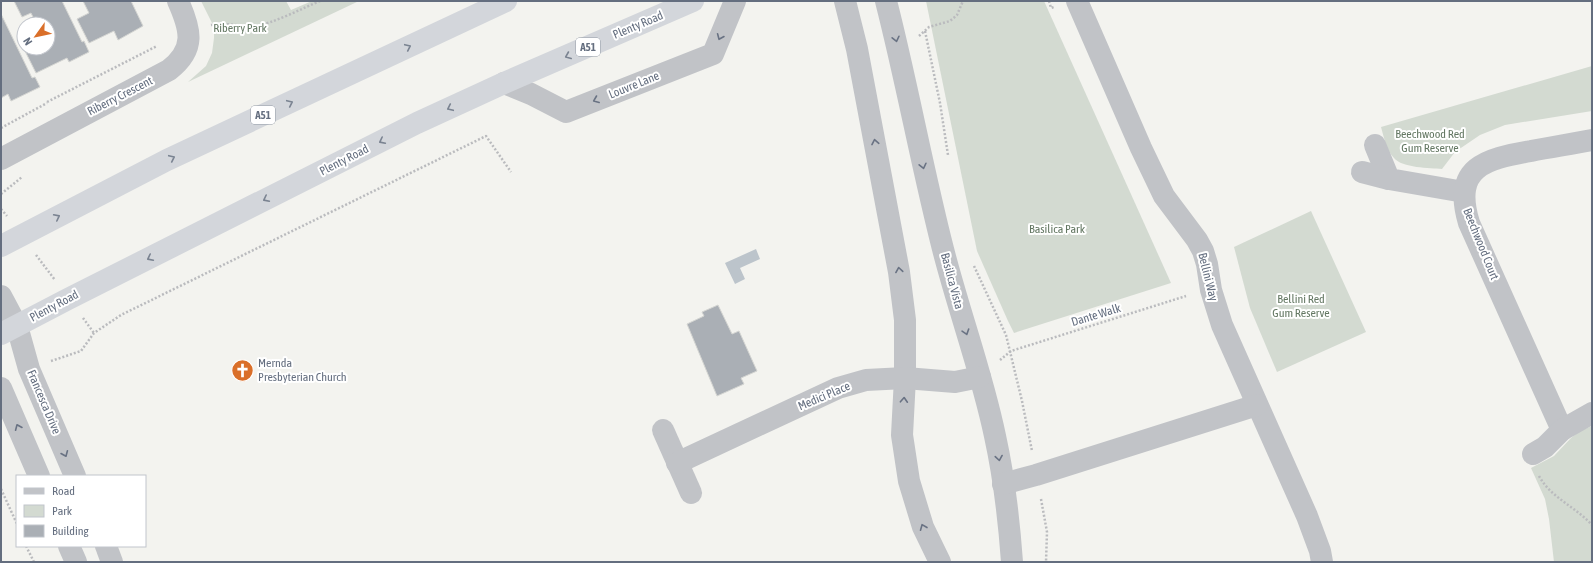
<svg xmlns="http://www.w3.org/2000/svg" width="1593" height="563" font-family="'Asap Condensed',sans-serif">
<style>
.green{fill:#d3dad1}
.water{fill:#bcc4cb}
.building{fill:#aaafb5;stroke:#d4d5d2}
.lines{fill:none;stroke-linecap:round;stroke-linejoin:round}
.path{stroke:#babbbe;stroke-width:2.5;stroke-dasharray:2 2;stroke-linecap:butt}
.minor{stroke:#c1c3c7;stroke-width:22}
.highway{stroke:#d3d6db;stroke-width:22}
.oneway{stroke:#697283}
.oneway2{stroke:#7a8391}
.labels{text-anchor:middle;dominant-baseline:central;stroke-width:4;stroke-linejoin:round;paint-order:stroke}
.shield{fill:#fff;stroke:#929aa5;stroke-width:1}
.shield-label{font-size:11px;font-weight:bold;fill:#646e7f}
.street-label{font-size:12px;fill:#646e7f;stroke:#fff}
.park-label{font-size:12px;fill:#637762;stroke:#fff}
.poi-label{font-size:12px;fill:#646e7f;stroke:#fff;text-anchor:start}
</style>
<rect width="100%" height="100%" fill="#f3f3ef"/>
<!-- green -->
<g class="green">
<polygon points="201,1 286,1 291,10 312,1 359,1 188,82 206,66 212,53 214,38 214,27"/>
<polygon points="926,1 1044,1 1171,283 1014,333 1008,321 977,251"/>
<path d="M1592,66V111L1505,125L1480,135L1455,152L1442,169C1430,168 1402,168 1394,158C1386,150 1384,137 1381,127Z"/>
<polygon points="1311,211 1366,332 1277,372 1250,308 1234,247"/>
<polygon points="1592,426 1592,562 1554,562 1549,519 1545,499 1531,468 1554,456 1571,438 1580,431"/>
</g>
<!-- water -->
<polygon class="water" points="756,249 760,259 740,268 745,279 735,284 725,263"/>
<!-- building -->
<g class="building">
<polygon points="14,1 62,1 82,42 84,41 89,52 69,62 67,58 36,73 25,51 30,48 48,48 48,24 27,24 25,21 33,17 31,13 22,17"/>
<polygon points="83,1 131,1 143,26 118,40 114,31 89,43 77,19 89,13"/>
<polygon points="1,14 32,78 35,77 40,87 11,101 8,94 1,98"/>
<polygon points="718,305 732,334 739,331 757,371 741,378 744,384 717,396 687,324 704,316 702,312"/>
</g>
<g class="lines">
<!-- path -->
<g class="path">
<polyline points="1049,1 1051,8 1054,7"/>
<path d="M211,25C226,22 241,27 255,26C272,24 303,8 320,1"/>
<polyline points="925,31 940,103 948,155"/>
<polyline points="919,36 929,27 950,21 957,15 963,1"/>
<polyline points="47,102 157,46"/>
<polyline points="1,128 47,103"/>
<polyline points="1,194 22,177"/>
<polyline points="1,209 7,216"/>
<polyline points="36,255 55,280"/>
<polyline points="974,266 1006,335 1022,401 1032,451"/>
<polyline points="83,318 94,333"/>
<polyline points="1000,360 1011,351 1186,296"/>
<polyline points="51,361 81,351 94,333 121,315 486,136 511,172"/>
<path d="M1539,476C1551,498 1576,507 1592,525"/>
<polyline points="1,489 17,524"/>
<polyline points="1041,499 1047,532 1046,562"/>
<polyline points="26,546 34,562"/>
</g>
<!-- minor -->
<g class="minor">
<polyline points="845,1 857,49 899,272 905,320 905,378 902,435 909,481 923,527 940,562"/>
<path d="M886,1C907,83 922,167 943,249C959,312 982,373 995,436C1004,477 1009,520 1012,562"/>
<polyline points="1077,1 1141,148 1164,196 1197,240 1203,251 1207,264 1211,290 1222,325 1307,516 1320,551 1322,562"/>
<polyline points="504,83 531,94 566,112 713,54 735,1"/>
<polyline points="1375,145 1389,179 1464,192"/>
<path d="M1,159L169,70C196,49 191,30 178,1"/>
<polyline points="1362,172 1389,179"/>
<polyline points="1,296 17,326 29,369 75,476"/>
<polyline points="1,388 39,476"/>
<polyline points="663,430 691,493"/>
<path d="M1562,430L1469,223C1452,167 1485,159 1531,151C1551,147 1572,144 1592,140"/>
<polyline points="1533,454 1545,447 1562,430 1592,413"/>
<polyline points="677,463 838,388 866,380 905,378 955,382 980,377"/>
<polyline points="1003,484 1036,475 1257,405"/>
<polyline points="69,546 76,562"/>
<polyline points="106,546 112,562"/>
</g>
<!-- highway -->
<g class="highway">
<polyline points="1,246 167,160 506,1"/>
<polyline points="1,334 68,299 417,123 504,83 693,1"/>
</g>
</g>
<!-- one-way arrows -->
<defs><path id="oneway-chevron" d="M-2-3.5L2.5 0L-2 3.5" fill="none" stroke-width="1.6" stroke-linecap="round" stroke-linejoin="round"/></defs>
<g class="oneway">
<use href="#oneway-chevron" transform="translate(720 37) rotate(113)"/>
<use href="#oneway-chevron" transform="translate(896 39) rotate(77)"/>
<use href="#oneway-chevron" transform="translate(596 100) rotate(158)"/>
<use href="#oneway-chevron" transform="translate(875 142) rotate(-101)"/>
<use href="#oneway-chevron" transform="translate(923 166) rotate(77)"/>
<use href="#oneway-chevron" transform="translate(899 270) rotate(-99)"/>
<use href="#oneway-chevron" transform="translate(966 332) rotate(72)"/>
<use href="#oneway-chevron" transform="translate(904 400) rotate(-87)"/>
<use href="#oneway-chevron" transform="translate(18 427) rotate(-113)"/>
<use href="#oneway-chevron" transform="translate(65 454) rotate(67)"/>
<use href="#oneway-chevron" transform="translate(999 458) rotate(81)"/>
<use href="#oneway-chevron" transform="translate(923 527) rotate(-112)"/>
</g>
<g class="oneway2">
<use href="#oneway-chevron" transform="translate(408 47) rotate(-25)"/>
<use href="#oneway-chevron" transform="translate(568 56) rotate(157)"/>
<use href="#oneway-chevron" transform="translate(290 103) rotate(-25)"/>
<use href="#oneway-chevron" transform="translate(450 108) rotate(155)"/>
<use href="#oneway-chevron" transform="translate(382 141) rotate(153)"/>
<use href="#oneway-chevron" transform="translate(172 158) rotate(-25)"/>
<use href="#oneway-chevron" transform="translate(266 199) rotate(153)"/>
<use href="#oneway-chevron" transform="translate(57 217) rotate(-27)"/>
<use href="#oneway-chevron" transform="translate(150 258) rotate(153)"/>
</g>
<!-- icons -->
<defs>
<symbol id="church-disc" viewBox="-11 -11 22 22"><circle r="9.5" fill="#da6f29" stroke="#fff"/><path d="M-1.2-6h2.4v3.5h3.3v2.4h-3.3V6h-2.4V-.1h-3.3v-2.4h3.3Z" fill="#fff"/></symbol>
</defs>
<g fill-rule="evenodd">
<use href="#church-disc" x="230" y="358" width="25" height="25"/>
</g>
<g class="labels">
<!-- shield labels -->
<g class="shield">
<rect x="576" y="38" width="24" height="18" rx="3"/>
<rect x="251" y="106" width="24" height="18" rx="3"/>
</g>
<g class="shield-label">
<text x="588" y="47">A51</text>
<text x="263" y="115">A51</text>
</g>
<!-- street labels -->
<g class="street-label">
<text transform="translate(638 25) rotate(-23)">Plenty Road</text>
<text transform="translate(634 85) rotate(-22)">Louvre Lane</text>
<text transform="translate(120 96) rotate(-27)">Riberry Crescent</text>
<text transform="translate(344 160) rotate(-27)">Plenty Road</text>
<text transform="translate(1481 244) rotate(68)">Beechwood Court</text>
<text transform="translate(1208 277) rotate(76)">Bellini Way</text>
<text transform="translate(952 281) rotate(75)">Basilica Vista</text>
<text transform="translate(54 306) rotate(-28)">Plenty Road</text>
<text transform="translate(1096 315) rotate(-17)">Dante Walk</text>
<text transform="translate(824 396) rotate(-23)">Medici Place</text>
<text transform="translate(44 402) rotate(67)">Francesca Drive</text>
</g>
<!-- park labels -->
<g class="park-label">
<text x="240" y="28">Riberry Park</text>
<text x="1430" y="134">Beechwood Red<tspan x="1430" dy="14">Gum Reserve</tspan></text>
<text x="1057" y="229">Basilica Park</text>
<text x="1301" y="299">Bellini Red<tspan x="1301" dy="14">Gum Reserve</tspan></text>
</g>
<!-- poi labels -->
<g class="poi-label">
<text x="258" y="363">Mernda<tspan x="258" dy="14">Presbyterian Church</tspan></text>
</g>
</g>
<!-- border -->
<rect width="1593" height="563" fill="none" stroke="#646e7f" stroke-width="4"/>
<!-- legend -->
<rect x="16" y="475" width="130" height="72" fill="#ffffff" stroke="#c1c5cc"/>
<rect x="24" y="488" width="20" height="6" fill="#c1c3c7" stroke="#c1c5cc"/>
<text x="52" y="495" font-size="12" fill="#646e7f">Road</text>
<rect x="24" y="505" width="20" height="12" fill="#d3dad1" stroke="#c1c5cc"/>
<text x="52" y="515" font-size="12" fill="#646e7f">Park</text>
<rect x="24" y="525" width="20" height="12" fill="#aaafb5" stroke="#c1c5cc"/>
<text x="52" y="535" font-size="12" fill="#646e7f">Building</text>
<!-- north arrow -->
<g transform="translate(36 36) rotate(237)"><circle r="19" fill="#ffffff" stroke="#c1c5cc"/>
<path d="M0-3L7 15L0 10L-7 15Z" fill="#da6f29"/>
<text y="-6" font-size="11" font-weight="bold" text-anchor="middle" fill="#646e7f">N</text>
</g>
</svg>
